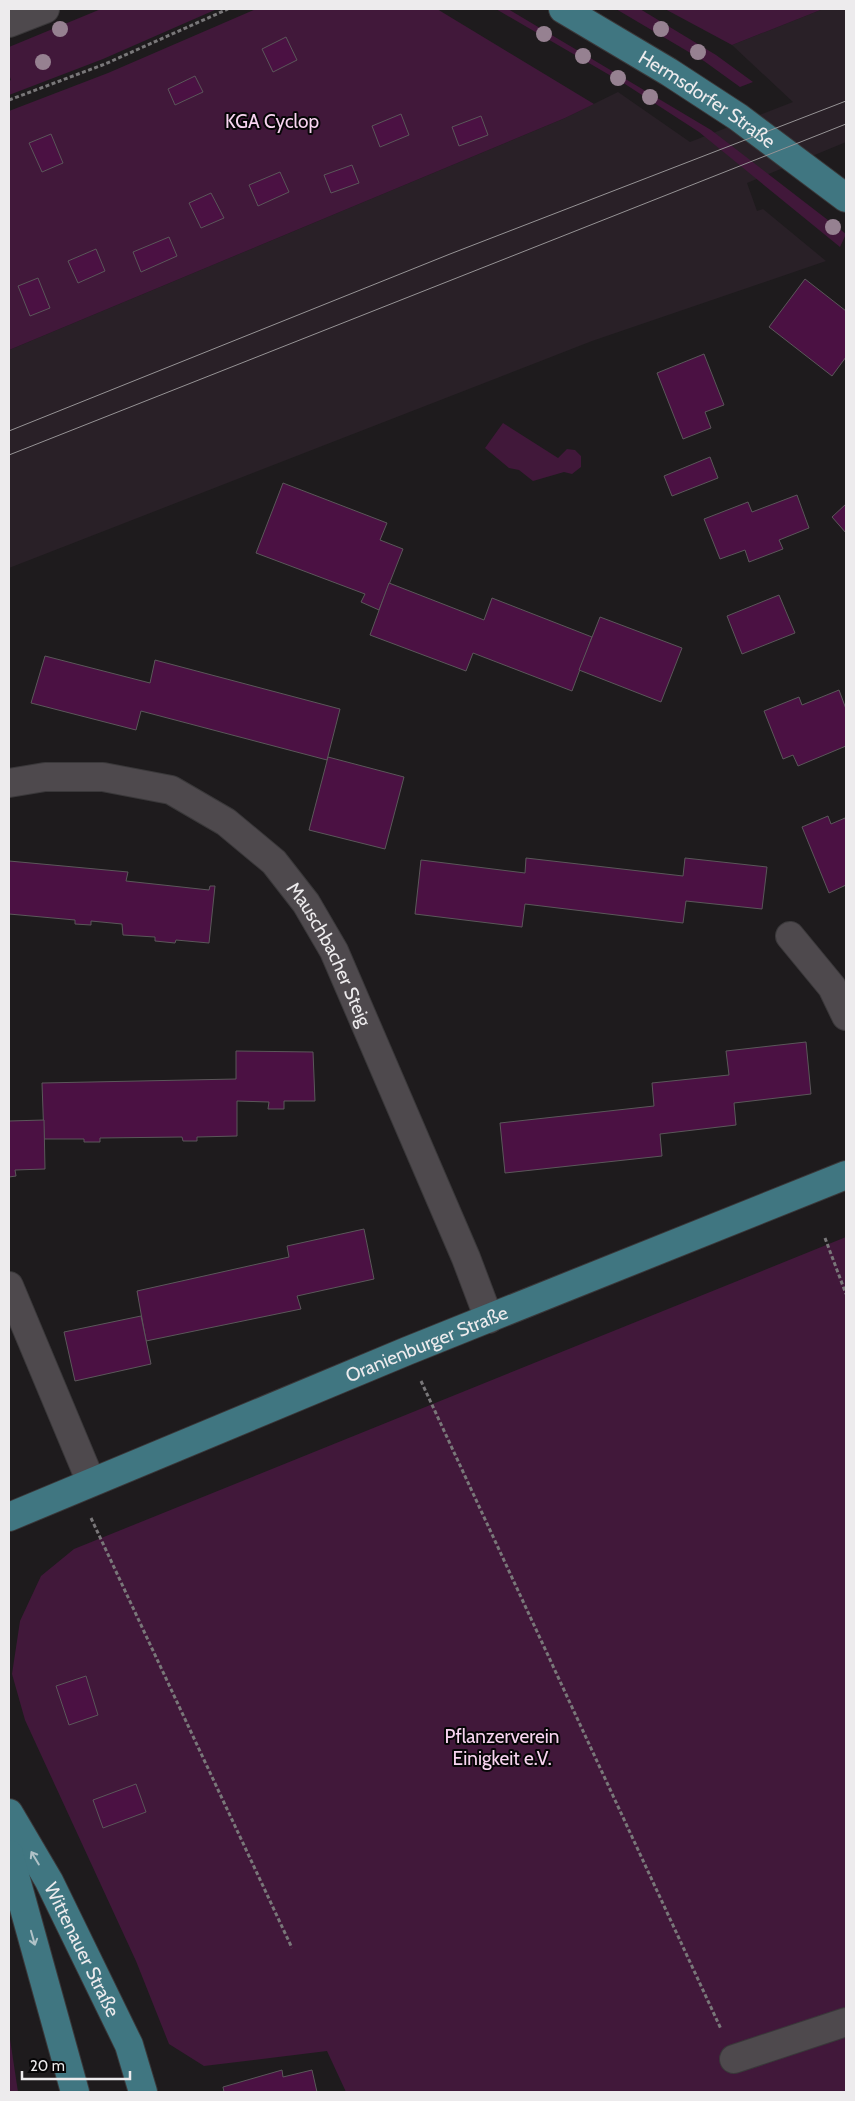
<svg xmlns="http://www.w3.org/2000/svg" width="855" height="2101" font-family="Cabin,sans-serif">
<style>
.built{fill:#292027}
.green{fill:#41183a}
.building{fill:#4b1143;stroke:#5b575a}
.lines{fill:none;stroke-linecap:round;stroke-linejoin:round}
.minor-casing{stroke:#3a383a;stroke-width:30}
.major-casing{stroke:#3a383a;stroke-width:30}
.path{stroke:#797779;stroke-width:3;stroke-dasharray:4 2.5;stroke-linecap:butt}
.minor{stroke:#4e494d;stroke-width:28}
.major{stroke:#407681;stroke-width:28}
.tram{stroke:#969395;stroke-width:1}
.tree{fill:#968191}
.oneway{stroke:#b0c2c7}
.labels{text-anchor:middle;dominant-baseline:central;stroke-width:4;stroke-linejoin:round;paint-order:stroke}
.street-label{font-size:19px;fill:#edebed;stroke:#070607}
.park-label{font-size:19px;fill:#f8d4f0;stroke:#070607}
</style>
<rect width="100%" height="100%" fill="#1e1b1d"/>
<!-- built -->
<polygon class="built" points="823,9 846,9 846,142 747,183 757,211 763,209 826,261 592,341 9,568 9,350 565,118 618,92 690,142 793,102 732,45"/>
<!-- green -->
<g class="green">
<polygon points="101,9 217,9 103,59 9,95 9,81 11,80 9,74 9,47"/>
<polygon points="256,9 437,9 594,104 565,118 9,350 9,111 108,73"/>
<polygon points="496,9 508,9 711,130 846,234 840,247 699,132 625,84"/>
<polygon points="616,9 640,9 716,55 753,82 740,87 704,61"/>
<polygon points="665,9 823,9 732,45"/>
<polygon points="503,423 558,458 567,449 575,450 581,456 581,467 572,474 564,472 533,481 519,470 509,468 485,448"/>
<polygon points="846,1237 846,2092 346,2092 327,2051 204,2066 169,2044 136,1961 25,1720 12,1674 20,1621 41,1576 74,1549"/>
<polygon points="9,2034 10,2039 18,2092 9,2092"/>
</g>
<!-- building -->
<g class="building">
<polygon points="286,37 297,60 273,72 262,49"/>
<polygon points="195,76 203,92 175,105 168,89"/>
<polygon points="401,114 409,135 380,147 372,126"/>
<polygon points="481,116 488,135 459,146 452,127"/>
<polygon points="51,134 63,163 42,172 29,143"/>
<polygon points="352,165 359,183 331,193 324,175"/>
<polygon points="280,172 289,192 258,206 249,185"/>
<polygon points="211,193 224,218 201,228 189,203"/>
<polygon points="169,237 177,256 141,272 133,252"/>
<polygon points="96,249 105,271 78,283 68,261"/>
<polygon points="38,278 50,308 30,316 18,286"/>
<polygon points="805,279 846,311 846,357 832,376 769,327"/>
<polygon points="704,354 724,405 705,412 711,428 683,439 657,373"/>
<polygon points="710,457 718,478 672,496 664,476"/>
<polygon points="283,483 387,523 380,540 403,549 379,610 361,602 365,594 256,553"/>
<polygon points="797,495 809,528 779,540 783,549 749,562 745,550 720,559 704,519 748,502 752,512"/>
<polygon points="846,504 846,533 832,517"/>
<polygon points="389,583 484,620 492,598 592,637 572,691 473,653 466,671 370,635"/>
<polygon points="779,595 795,633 742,654 727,616"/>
<polygon points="600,617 682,648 661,702 579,670"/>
<polygon points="45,656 150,683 155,660 340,709 327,760 141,711 136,730 31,703"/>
<polygon points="839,690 846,709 846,746 798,766 793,755 783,759 764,711 799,697 802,705"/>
<polygon points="328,757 404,777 385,849 309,830"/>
<polygon points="828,816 831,824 845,818 846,822 846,885 829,893 802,827"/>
<polygon points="526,858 683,876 685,858 767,867 762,909 686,901 683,923 525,904 522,927 415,914 421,860 525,873"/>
<polygon points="9,861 128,872 126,881 209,890 210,886 215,886 209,943 176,940 175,943 155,941 155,937 123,935 122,924 91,921 91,925 75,924 75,920 9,914"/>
<polygon points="806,1042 811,1094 734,1103 736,1125 660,1134 662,1156 505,1173 500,1123 654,1106 652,1083 729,1075 726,1051"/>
<polygon points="236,1051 313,1052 315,1101 284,1101 284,1109 268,1109 269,1102 237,1101 237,1136 197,1137 197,1141 183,1141 182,1137 100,1138 100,1142 84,1142 84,1139 44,1139 42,1083 236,1079"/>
<polygon points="44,1120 45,1169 15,1170 16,1176 9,1177 9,1121"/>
<polygon points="364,1229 374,1279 297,1296 301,1309 146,1341 137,1291 289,1257 287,1246"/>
<polygon points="141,1316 151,1364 75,1381 64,1332"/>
<polygon points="86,1676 98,1715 69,1725 56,1686"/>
<polygon points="136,1784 146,1812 103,1828 93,1800"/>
<polygon points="282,2070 283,2077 312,2070 317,2092 224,2092 223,2087"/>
</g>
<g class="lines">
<defs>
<g id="minor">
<polyline points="9,23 45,9"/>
<path id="s1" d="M9,783L45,777H103L171,790L226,822L274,862L306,903L334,951L466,1258L489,1319"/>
<polyline points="790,936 832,987 846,1016"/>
<polyline points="9,1286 91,1482"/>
<polyline points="734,2059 846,2022"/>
</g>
<g id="major">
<path id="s2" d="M563,9L669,72L738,117L846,198"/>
<path id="s3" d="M9,1517L407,1351L846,1175"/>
<path id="s4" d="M9,1813L49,1881L129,2045L143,2092"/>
<polyline points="9,1854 75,2092"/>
</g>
</defs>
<!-- minor casing -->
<use href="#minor" class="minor-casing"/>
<!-- major casing -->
<use href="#major" class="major-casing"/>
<!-- path -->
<g class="path">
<polyline points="9,100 105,64 228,9"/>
<polyline points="825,1238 846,1294"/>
<polyline points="421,1381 721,2029"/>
<polyline points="91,1518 292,1948"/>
</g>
<!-- minor -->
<use href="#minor" class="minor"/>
<!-- major -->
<use href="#major" class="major"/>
<!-- tram -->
<g class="tram">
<polyline points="9,431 450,254 846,101"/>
<polyline points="9,455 846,124"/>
</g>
</g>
<!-- trees -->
<g class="tree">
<circle cx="60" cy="29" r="8"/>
<circle cx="661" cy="29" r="8"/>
<circle cx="544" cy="34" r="8"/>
<circle cx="698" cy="52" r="8"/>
<circle cx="583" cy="56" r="8"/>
<circle cx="43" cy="62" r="8"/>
<circle cx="618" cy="78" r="8"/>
<circle cx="650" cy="97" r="8"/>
<circle cx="833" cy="227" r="8"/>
</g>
<!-- one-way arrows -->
<defs><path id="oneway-shaft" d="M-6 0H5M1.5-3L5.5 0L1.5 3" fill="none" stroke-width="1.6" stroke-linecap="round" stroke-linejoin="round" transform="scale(1.25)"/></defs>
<g class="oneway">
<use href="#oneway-shaft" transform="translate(35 1858) rotate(-121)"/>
<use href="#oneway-shaft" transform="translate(33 1938) rotate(74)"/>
</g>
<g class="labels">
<!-- street labels -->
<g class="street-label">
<text stroke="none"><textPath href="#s2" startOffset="170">Hermsdorfer Straße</textPath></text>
<text stroke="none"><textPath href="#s1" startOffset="398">Mauschbacher Steig</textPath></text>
<text stroke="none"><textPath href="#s3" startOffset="452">Oranienburger Straße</textPath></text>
<text stroke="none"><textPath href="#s4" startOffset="155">Wittenauer Straße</textPath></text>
</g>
<!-- park labels -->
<g class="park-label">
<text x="272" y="121">KGA Cyclop</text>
<text x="502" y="1736">Pflanzerverein<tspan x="502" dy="22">Einigkeit e.V.</tspan></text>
</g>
</g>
<!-- border -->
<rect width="855" height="2101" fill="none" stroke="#edebed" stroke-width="20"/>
<!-- scale -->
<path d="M22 2071v8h108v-8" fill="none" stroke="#edebed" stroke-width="2.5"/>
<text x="30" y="2071" font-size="15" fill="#edebed" stroke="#070607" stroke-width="4" paint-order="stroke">20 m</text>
</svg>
